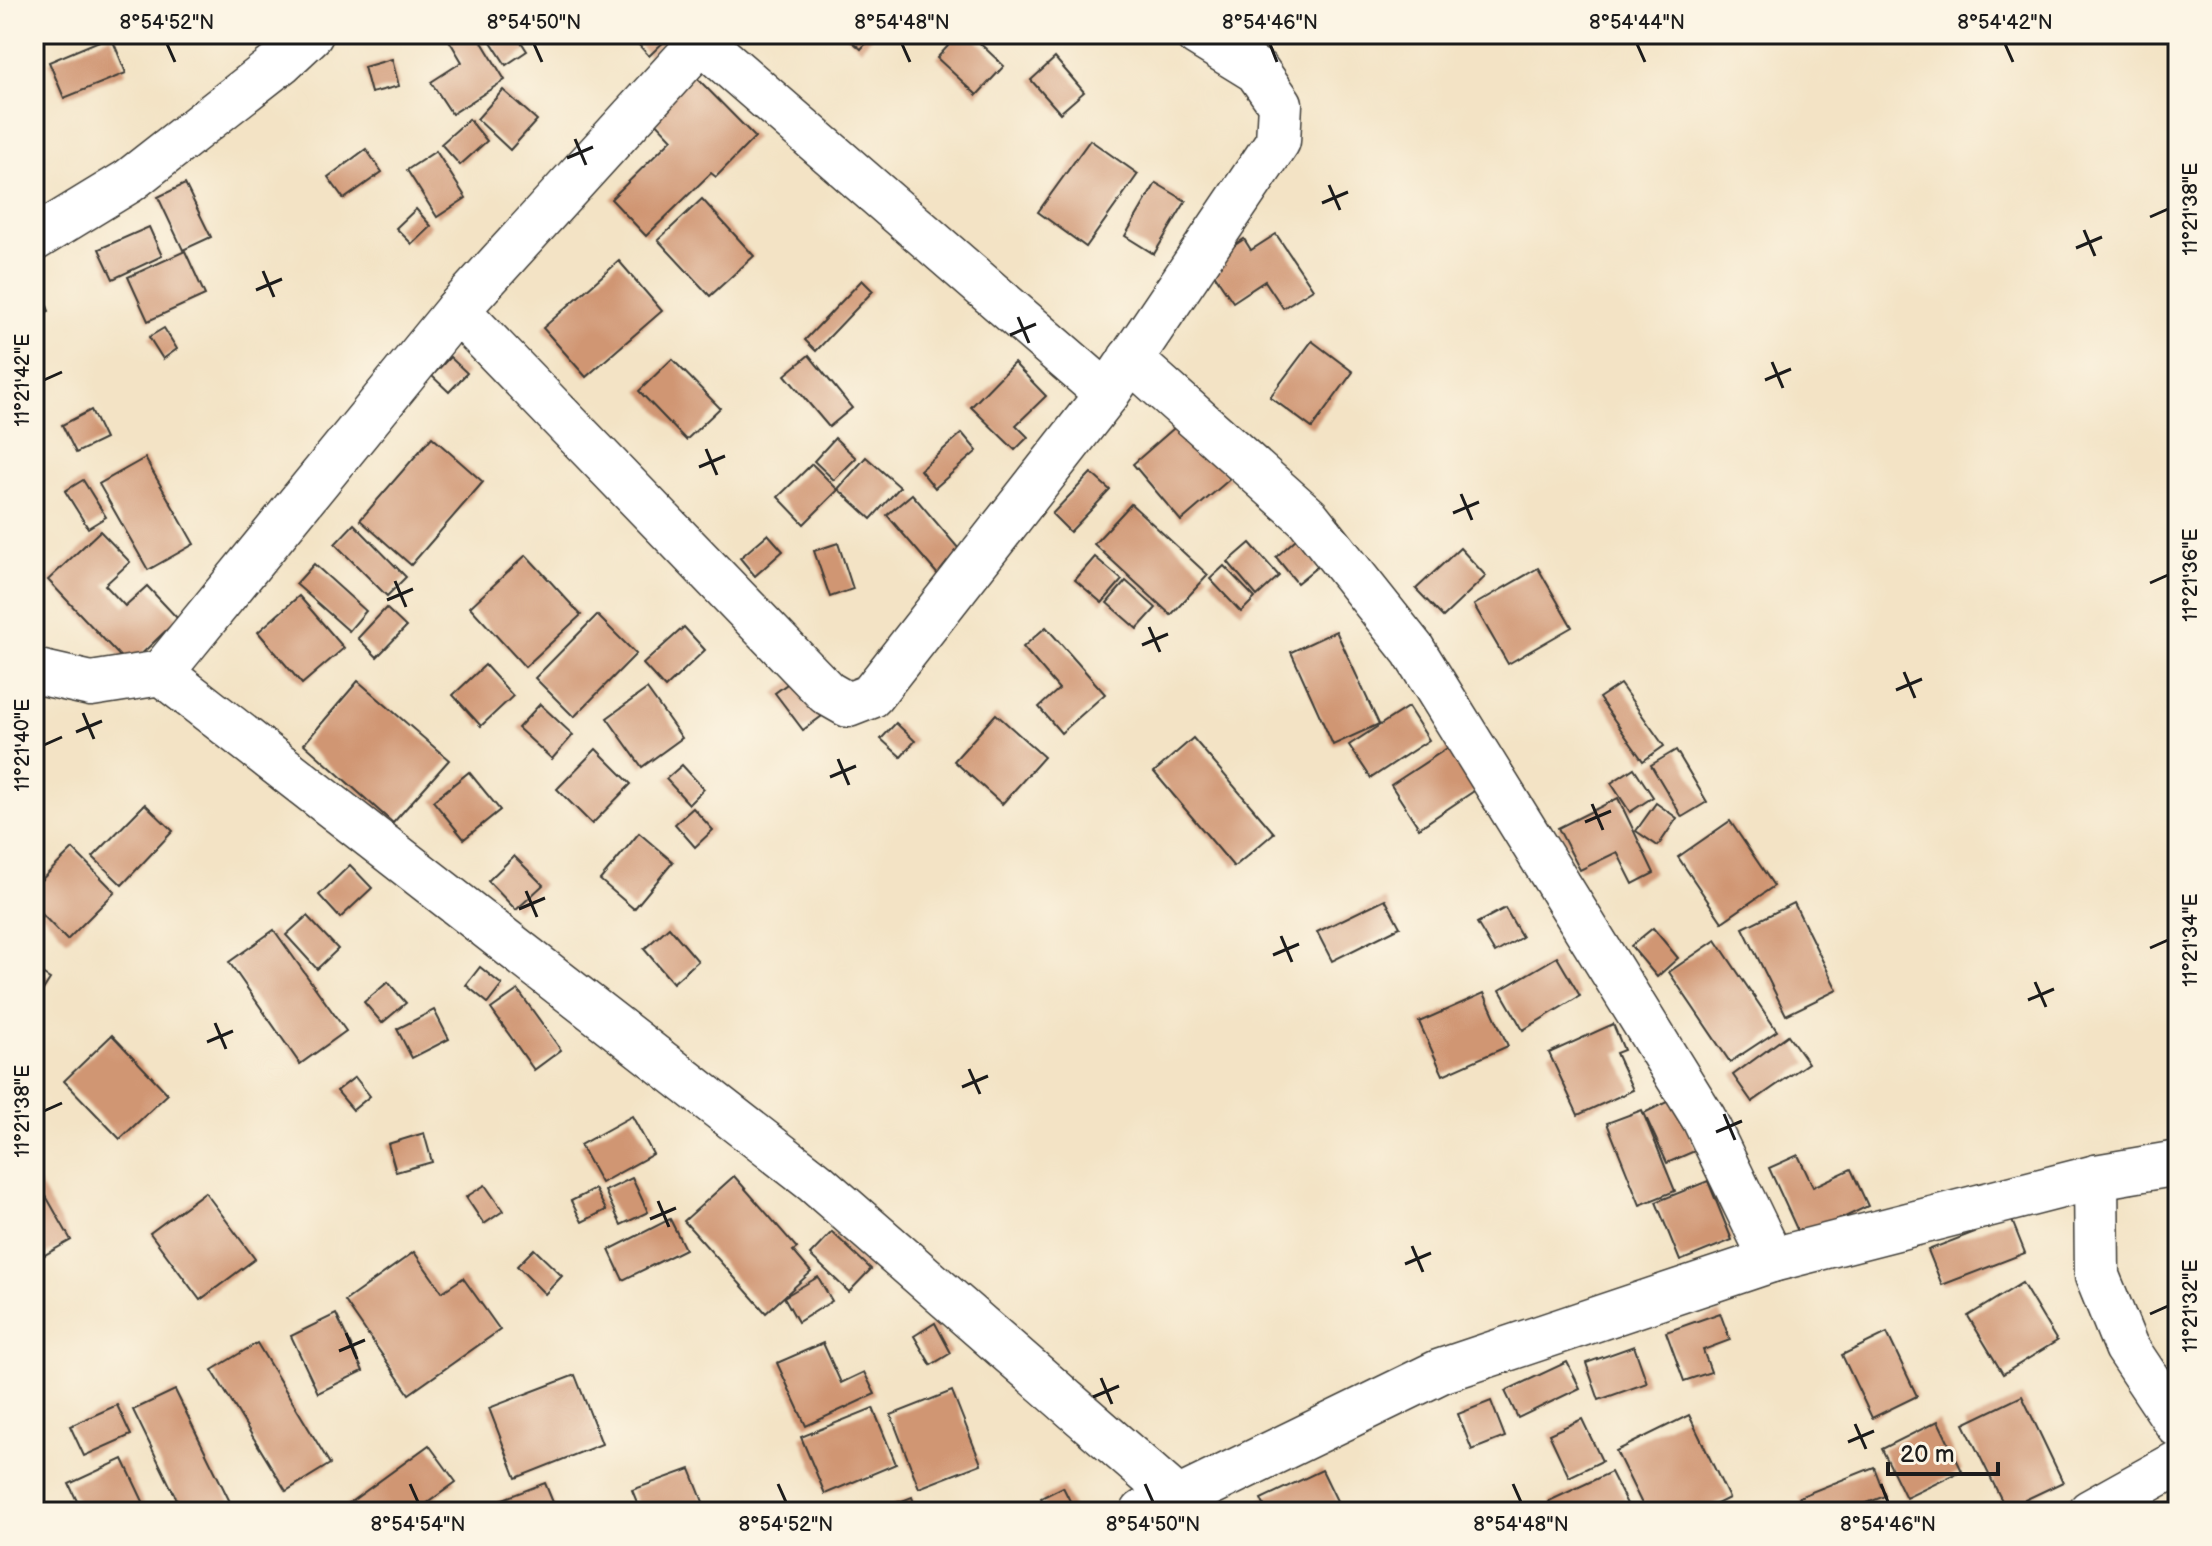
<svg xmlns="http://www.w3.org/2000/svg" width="2212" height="1546" font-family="'Balsamiq Sans',sans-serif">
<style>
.building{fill:#d09673}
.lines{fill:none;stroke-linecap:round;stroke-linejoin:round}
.minor-casing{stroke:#3c3a35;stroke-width:47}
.minor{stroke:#fff;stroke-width:44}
.ticks{fill:none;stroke:#1c1c1c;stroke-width:3}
.neatline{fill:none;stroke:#1c1c1c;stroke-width:3}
.ticks-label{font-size:20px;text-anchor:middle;fill:#1c1c1c}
</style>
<rect width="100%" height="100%" fill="#fcf5e5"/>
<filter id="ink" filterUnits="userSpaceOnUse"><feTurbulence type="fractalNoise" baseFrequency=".0125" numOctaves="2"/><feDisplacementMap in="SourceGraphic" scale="16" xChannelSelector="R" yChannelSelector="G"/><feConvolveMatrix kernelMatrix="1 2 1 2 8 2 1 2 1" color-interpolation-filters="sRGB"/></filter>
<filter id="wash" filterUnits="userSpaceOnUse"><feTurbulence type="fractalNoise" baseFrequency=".006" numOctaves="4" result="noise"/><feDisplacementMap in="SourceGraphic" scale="32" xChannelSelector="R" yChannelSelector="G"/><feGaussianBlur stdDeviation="1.8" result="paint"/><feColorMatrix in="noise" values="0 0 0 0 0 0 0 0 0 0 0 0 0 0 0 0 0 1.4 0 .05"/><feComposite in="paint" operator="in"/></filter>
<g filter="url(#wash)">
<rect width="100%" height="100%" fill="#f3e3c5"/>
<g id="blocks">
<!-- building -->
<g class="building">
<polygon points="458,34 477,34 505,80 452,114 431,82 462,62 449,40"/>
<polygon points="486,34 516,34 527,51 506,65"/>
<polygon points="629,34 672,34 649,56"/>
<polygon points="843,34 874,34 861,49"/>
<polygon points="959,34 970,34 1004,66 977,95 937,58"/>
<polygon points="111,36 126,73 64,98 49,62"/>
<polygon points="1055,58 1084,92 1060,113 1031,80"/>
<polygon points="392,59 399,86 371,93 364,67"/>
<polygon points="693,74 755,137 716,177 711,173 646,236 611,199 672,139 651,117"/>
<polygon points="503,90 537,120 510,150 477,119"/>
<polygon points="469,119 487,141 460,165 441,144"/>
<polygon points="1090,140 1138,174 1086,247 1038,212"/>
<polygon points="366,149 382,172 344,199 328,177"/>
<polygon points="436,151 466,198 437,217 407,170"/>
<polygon points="1156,183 1186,201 1154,254 1125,236"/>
<polygon points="185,184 211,237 183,250 158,197"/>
<polygon points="702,199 754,256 710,296 658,240"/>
<polygon points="416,209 431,226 412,244 396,228"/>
<polygon points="149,227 162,256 113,279 99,249"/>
<polygon points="1276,234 1313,289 1283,308 1265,281 1233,302 1207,264 1244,239 1251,250"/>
<polygon points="185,251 205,295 148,321 128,277"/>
<polygon points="619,261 662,311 586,377 543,328"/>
<polygon points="34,273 49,311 34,317"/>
<polygon points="862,280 873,291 816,351 805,340"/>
<polygon points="164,328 177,349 163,359 149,337"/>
<polygon points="1312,341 1353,372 1312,428 1270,397"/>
<polygon points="809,355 852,408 829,427 785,375"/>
<polygon points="450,357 467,373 449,392 432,376"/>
<polygon points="672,359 720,408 686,440 639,391"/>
<polygon points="1014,363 1046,396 1016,425 1028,437 1015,450 971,407"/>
<polygon points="91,410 105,439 76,453 62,425"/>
<polygon points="1181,422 1230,479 1181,521 1133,464"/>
<polygon points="962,433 977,451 935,488 920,470"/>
<polygon points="432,437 483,482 411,565 360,520"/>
<polygon points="835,438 856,458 834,480 814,461"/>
<polygon points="866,457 900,487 871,519 838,489"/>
<polygon points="145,458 194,544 148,570 99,484"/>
<polygon points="812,464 838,490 804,524 778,497"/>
<polygon points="1091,473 1110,490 1070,532 1052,514"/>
<polygon points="83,480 106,517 88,528 65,491"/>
<polygon points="912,494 970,562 945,583 887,515"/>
<polygon points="1131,504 1208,575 1171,615 1094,544"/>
<polygon points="354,524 406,577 387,596 335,544"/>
<polygon points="100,531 130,562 105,585 125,606 147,586 178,619 129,666 48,580"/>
<polygon points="768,534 783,551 755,576 740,558"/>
<polygon points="1296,539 1318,566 1297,583 1276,557"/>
<polygon points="838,543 853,589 830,597 814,551"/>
<polygon points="1250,543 1279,576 1257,596 1228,562"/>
<polygon points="1460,548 1486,576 1443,617 1416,589"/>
<polygon points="526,555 581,615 525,667 470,607"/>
<polygon points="1095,557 1122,580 1102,603 1075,580"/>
<polygon points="314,564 366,611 349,631 296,584"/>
<polygon points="1224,566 1255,598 1241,612 1210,579"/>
<polygon points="1538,568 1572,627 1508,664 1474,605"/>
<polygon points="1126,581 1156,608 1137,629 1107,603"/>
<polygon points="299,596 344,648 302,684 258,632"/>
<polygon points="386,608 406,627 377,657 358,638"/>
<polygon points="597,615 636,654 574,717 535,678"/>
<polygon points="684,627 705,650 665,688 643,664"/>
<polygon points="1046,627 1105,694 1061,733 1039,707 1059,689 1023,647"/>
<polygon points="1336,631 1379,724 1333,745 1291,652"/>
<polygon points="485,665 513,696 481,726 453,695"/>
<polygon points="794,679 822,716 803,730 775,693"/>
<polygon points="358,681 449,760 393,823 304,744"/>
<polygon points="1620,684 1664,746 1643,761 1599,698"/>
<polygon points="647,689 682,738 642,767 607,718"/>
<polygon points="540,704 573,735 552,759 518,728"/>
<polygon points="1408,707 1429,740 1371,778 1349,745"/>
<polygon points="996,714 1044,757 1002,804 954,761"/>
<polygon points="896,723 915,741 901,757 881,739"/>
<polygon points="1193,738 1274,833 1234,867 1154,772"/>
<polygon points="1449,747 1477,789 1419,828 1391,785"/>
<polygon points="596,749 631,784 592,824 557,789"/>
<polygon points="1676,750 1707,802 1682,817 1651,765"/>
<polygon points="682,765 704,789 689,804 666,779"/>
<polygon points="1634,768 1653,797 1630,812 1611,783"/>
<polygon points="469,772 500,810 464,839 433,801"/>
<polygon points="1618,798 1654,873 1633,884 1617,852 1580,870 1558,828"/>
<polygon points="1656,803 1677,818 1658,846 1636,831"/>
<polygon points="145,804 173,831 122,885 93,857"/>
<polygon points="693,808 713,830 695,847 675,824"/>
<polygon points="1730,821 1774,886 1722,922 1678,857"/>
<polygon points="639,833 673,862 634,909 600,880"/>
<polygon points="73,849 115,892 67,940 34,906 34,887"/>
<polygon points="514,856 543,885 516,910 488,881"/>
<polygon points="350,865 372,888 340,918 319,895"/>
<polygon points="1385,899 1400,927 1332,961 1317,932"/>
<polygon points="1794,903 1837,990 1786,1015 1743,928"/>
<polygon points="1505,908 1522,937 1495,953 1477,923"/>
<polygon points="307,916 338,949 317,969 286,935"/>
<polygon points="669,927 698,961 673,983 644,949"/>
<polygon points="1653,928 1678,958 1657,977 1631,946"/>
<polygon points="274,930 346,1031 300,1064 229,962"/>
<polygon points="1716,940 1777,1031 1730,1062 1669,972"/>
<polygon points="1557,957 1580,996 1523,1030 1500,990"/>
<polygon points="480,967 502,985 488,1003 466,985"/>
<polygon points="34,969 50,979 34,1004"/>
<polygon points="388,982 406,1003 382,1023 364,1002"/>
<polygon points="518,990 561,1050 534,1070 491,1009"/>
<polygon points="1484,993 1508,1046 1443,1075 1419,1022"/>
<polygon points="434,1010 449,1039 412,1058 397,1029"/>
<polygon points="1613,1024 1624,1050 1616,1053 1633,1090 1578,1115 1549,1053"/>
<polygon points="112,1035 168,1094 120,1139 64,1081"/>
<polygon points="1788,1035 1808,1063 1752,1102 1733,1075"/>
<polygon points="355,1077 370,1096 353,1110 337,1091"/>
<polygon points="1673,1099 1697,1150 1667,1163 1644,1113"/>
<polygon points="1642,1110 1675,1191 1640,1205 1607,1123"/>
<polygon points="632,1116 653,1154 601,1183 580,1145"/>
<polygon points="424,1133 432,1162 396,1172 388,1144"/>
<polygon points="1798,1155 1813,1187 1851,1169 1868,1206 1801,1238 1769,1168"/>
<polygon points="34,1175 71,1240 34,1261"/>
<polygon points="734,1176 797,1248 793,1251 811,1272 766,1313 684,1221"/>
<polygon points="632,1178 648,1212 621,1225 605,1191"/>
<polygon points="1708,1181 1732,1240 1680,1261 1656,1202"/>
<polygon points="485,1185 503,1211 484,1224 466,1197"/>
<polygon points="595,1189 606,1210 582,1222 571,1201"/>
<polygon points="205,1192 255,1259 200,1300 150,1233"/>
<polygon points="2011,1218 2025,1253 1942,1285 1928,1250"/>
<polygon points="670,1219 685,1249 623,1280 609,1250"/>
<polygon points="832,1232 871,1269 849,1292 810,1255"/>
<polygon points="534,1249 562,1276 545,1294 517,1266"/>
<polygon points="414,1252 442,1292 463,1278 500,1330 409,1394 345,1301"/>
<polygon points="818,1277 832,1301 798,1322 784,1297"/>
<polygon points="2022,1283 2057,1341 2003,1374 1968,1316"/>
<polygon points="1720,1313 1730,1340 1703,1350 1711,1372 1684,1381 1666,1332"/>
<polygon points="336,1314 363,1371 318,1393 291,1336"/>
<polygon points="935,1323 951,1353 931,1365 914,1336"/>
<polygon points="1887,1333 1917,1396 1872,1418 1842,1355"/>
<polygon points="257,1343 330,1464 286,1491 212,1370"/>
<polygon points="823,1343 841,1383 864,1372 875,1394 806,1426 777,1363"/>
<polygon points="1634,1346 1647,1383 1599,1400 1586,1363"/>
<polygon points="1567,1362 1580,1388 1518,1418 1505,1391"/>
<polygon points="575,1375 602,1444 516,1478 489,1408"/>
<polygon points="175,1390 235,1512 183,1512 133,1410"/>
<polygon points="952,1391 981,1464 919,1488 891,1415"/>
<polygon points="2022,1396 2063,1482 2006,1509 1964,1424"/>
<polygon points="1491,1401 1505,1437 1472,1450 1458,1414"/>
<polygon points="117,1405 131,1435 84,1456 70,1426"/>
<polygon points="873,1408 896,1464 825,1494 801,1437"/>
<polygon points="1689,1415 1729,1498 1701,1512 1646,1512 1616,1451"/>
<polygon points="1582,1419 1602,1461 1569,1477 1549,1434"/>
<polygon points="1938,1421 1962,1471 1906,1498 1882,1449"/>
<polygon points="429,1445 456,1482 415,1512 337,1512"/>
<polygon points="123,1459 148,1512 82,1512 69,1484"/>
<polygon points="1874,1467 1885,1496 1844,1512 1805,1512 1799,1497"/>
<polygon points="690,1469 707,1512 641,1512 632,1490"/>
<polygon points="1322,1470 1341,1509 1335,1512 1267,1512 1261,1499"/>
<polygon points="1611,1472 1631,1512 1554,1512 1549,1501"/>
<polygon points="545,1483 557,1512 469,1512"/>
<polygon points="1063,1487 1074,1509 1067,1512 1048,1512 1041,1498"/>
<polygon points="912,1497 917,1512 874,1512"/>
</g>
</g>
</g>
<g filter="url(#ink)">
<use href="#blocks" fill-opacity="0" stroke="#3c3a35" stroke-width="2"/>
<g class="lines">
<defs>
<g id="minor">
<polyline points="701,41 1107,394"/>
<polyline points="34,239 129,181 281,62 311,34"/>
<polyline points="457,310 827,693 848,705 871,696 1107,394 1278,141 1280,104 1257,71 1197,34"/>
<polyline points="1130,359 1308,518 1413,650 1704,1119 1772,1260"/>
<polyline points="34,671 91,684 161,673 815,1182 1178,1499 1185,1512"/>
<polyline points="161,673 457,310 708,34"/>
<polyline points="2096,1177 2097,1276 2126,1347 2178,1425"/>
<polyline points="1143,1512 1178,1499 1441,1371 1772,1260 2096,1177 2178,1163"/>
<polyline points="2090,1512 2178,1463"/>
</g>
</defs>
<!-- minor casing -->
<use href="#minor" class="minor-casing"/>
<!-- minor -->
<use href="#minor" class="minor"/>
</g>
</g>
<!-- ticks -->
<path class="ticks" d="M167,44L175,62M534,44L542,62M902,44L910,62M1270,44L1277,62M1637,44L1645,62M2005,44L2013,62M575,139L586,165M567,158L593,147M1329,185L1340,210M1322,203L1348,192M2150,217L2168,209M2084,230L2095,256M2076,248L2102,237M263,271L274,297M256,290L282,279M1018,317L1029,343M1010,335L1036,324M1772,362L1783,388M44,380L62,372M1765,380L1791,369M706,449L717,475M699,467L725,456M1461,494L1472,520M1453,513L1479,502M395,581L406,607M2150,583L2168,575M387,600L413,589M1149,627L1160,652M1142,645L1168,634M1904,672L1915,698M1896,690L1922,679M83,713L94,739M76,732L102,721M44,745L62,737M838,759L849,785M830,777L856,766M1592,804L1603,830M1585,822L1611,811M526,891L537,917M519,909L545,898M1281,936L1292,962M2150,948L2168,940M1273,955L1299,944M2035,982L2046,1007M2028,1000L2054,989M215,1023L226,1049M207,1042L233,1031M969,1069L980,1094M962,1087L988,1076M44,1111L62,1103M1724,1114L1735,1140M1716,1132L1742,1121M658,1201L669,1227M650,1219L676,1208M1412,1246L1423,1272M1405,1264L1431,1253M2150,1314L2168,1306M346,1333L357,1359M339,1351L365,1340M1101,1378L1112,1404M1093,1397L1119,1386M1855,1424L1866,1449M1848,1442L1874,1431M410,1484L418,1502M778,1484L786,1502M1145,1484L1153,1502M1513,1484L1521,1502M1881,1484L1888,1502"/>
<!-- margin -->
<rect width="2212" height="1546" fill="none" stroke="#fcf5e5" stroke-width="88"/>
<!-- scale -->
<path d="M1888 1462v12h110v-12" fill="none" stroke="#1c1c1c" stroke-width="4"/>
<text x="1900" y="1462" font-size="24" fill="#1c1c1c" stroke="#fcf5e5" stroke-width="6" paint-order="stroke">20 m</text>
<rect x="44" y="44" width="2124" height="1458" class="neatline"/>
<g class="ticks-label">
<text x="167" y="29">8°54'52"N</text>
<text x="534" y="29">8°54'50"N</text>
<text x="902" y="29">8°54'48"N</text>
<text x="1270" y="29">8°54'46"N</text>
<text x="1637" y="29">8°54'44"N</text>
<text x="2005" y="29">8°54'42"N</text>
<text transform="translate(2190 209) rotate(-90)" y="7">11°21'38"E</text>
<text transform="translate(22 380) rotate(-90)" y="7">11°21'42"E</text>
<text transform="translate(2190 575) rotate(-90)" y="7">11°21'36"E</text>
<text transform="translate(22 745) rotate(-90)" y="7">11°21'40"E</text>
<text transform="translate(2190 940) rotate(-90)" y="7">11°21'34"E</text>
<text transform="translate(22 1111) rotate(-90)" y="7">11°21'38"E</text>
<text transform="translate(2190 1306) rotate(-90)" y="7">11°21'32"E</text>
<text x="418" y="1531">8°54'54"N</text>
<text x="786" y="1531">8°54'52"N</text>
<text x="1153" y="1531">8°54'50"N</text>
<text x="1521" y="1531">8°54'48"N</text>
<text x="1888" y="1531">8°54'46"N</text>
</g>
</svg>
